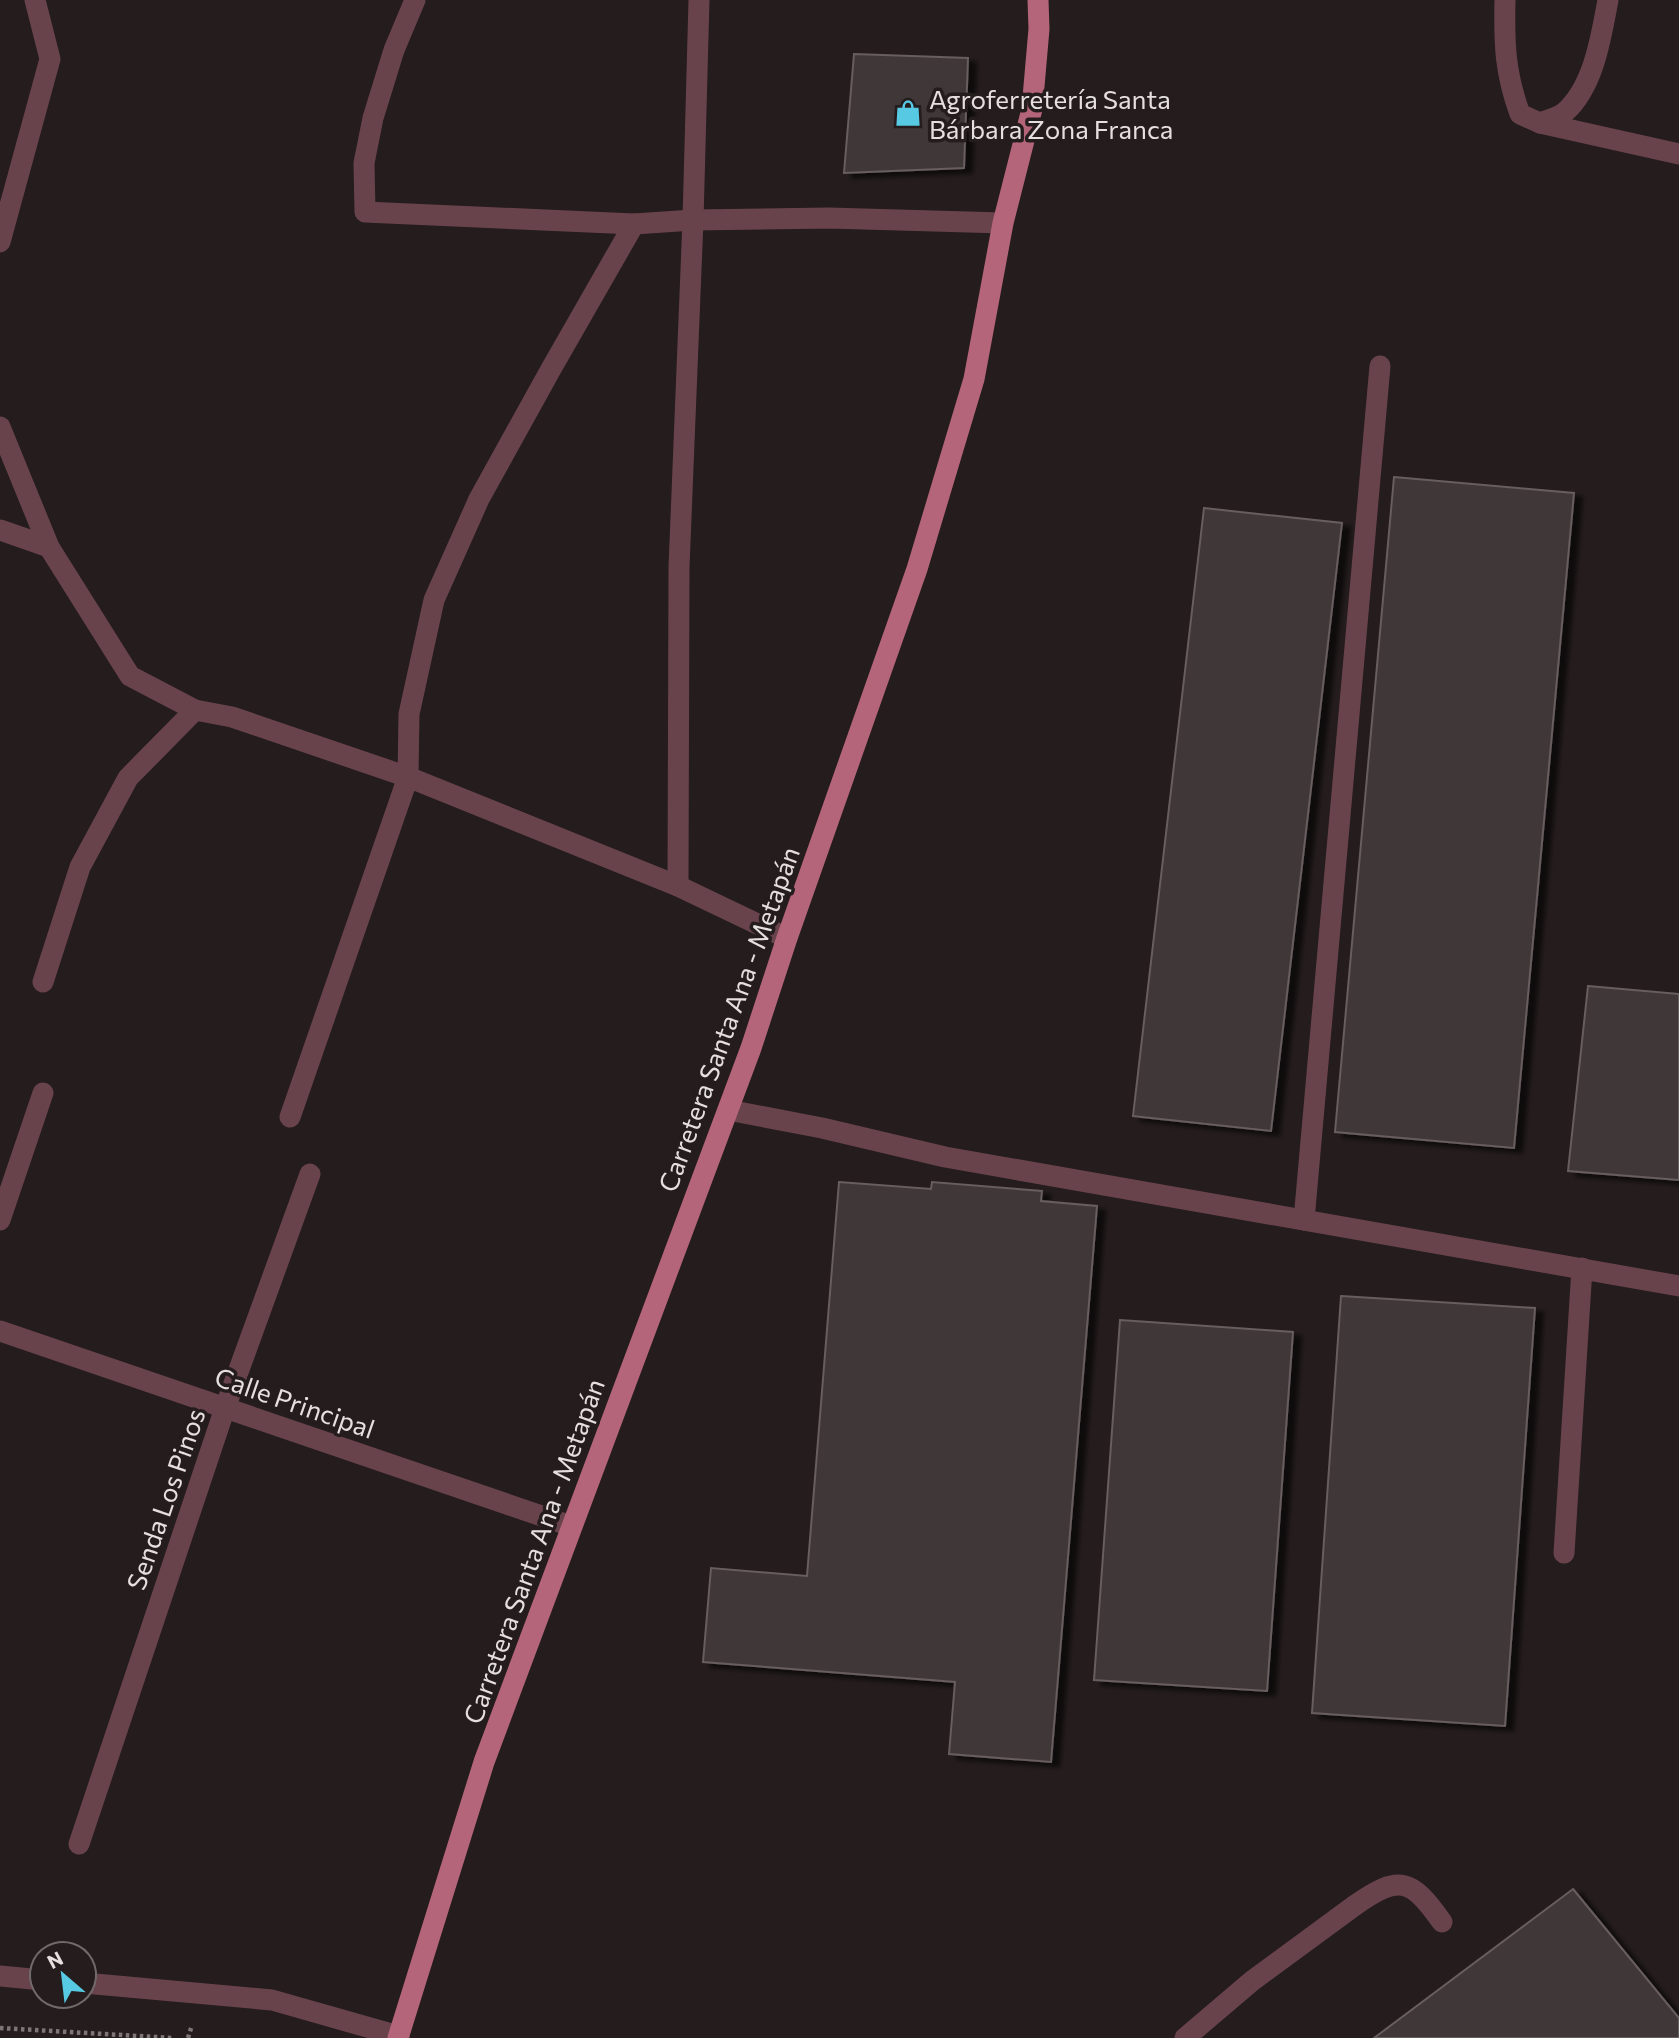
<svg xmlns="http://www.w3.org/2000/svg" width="1679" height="2038" font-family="Commissioner,sans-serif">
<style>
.building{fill:#3f3738;stroke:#675d5f;stroke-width:2;filter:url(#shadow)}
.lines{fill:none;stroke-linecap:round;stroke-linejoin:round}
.path{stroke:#7d7576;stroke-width:4.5;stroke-dasharray:3.5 3.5;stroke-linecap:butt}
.minor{stroke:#69434c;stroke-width:21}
.major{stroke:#b46579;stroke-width:21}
.labels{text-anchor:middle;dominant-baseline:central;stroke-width:7;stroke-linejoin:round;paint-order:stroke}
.poi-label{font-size:26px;fill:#e5dfe0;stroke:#241c1d;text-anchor:start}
.street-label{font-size:26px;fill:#e5dfe0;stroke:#241c1d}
</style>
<defs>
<filter id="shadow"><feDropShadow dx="8" dy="4.5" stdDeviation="2" flood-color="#0009"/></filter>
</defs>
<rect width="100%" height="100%" fill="#241c1d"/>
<!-- building -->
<g class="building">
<polygon points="854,54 968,58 964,168 844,173"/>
<polygon points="1394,477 1574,493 1514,1148 1335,1132"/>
<polygon points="1204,508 1342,523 1271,1131 1133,1116"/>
<polygon points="1588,986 1679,994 1679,1180 1568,1171"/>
<polygon points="839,1182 931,1189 932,1182 1042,1191 1041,1201 1097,1206 1051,1762 949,1754 955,1682 703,1662 711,1568 807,1576"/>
<polygon points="1341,1296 1535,1308 1505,1726 1312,1713"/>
<polygon points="1120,1320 1293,1332 1267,1691 1094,1680"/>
<polygon points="1573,1889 1679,2018 1679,2038 1374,2038"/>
</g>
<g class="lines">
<!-- path -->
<g class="path">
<polyline points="0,2028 173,2038"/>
<polyline points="188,2038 192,2025"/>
</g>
<!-- minor -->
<g class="minor">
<polyline points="415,0 394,50 373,118 364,163 365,212 634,224 693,220 829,218 1003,223"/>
<path d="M1505,0C1504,44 1505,73 1520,114L1540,123L1679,154"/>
<path d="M1540,123C1548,120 1559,117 1565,112C1594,86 1601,37 1608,0"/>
<polyline points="0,242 50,59 35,0"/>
<polyline points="0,427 49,547"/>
<polyline points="0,530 49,547 130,676 195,710"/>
<polyline points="678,886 679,567 693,220 699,0"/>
<polyline points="43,982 80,867 128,778 195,710 232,717 408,777 678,886 787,938"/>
<polyline points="728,1110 822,1128 945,1157 1679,1286"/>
<polyline points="290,1117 408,777 409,714 434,600 479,499 551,369 634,224"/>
<polyline points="0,1220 43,1093"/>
<polyline points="1304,1220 1380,366"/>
<polyline points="0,1331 571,1526"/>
<polyline points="1564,1553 1582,1268"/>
<polyline points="79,1844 225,1408 310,1174"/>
<polyline points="0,1976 42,1980"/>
<polyline points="84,1983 272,2000 399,2036"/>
<path d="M1185,2038L1252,1981L1354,1906C1399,1874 1411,1878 1442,1922"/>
</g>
<!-- major -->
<polyline class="major" points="398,2038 484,1762 751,1048 787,938 917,569 974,379 1003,223 1032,109 1039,29 1038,0"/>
</g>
<!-- icons -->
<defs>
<symbol id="shop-bare" viewBox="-9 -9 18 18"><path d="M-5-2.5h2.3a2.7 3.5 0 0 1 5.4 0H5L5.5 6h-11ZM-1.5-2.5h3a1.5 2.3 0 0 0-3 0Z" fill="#57c9e2" stroke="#241c1d" stroke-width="2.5" paint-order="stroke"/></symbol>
</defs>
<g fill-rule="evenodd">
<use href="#shop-bare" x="889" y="94" width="38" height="38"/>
</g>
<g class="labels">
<!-- poi labels -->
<g class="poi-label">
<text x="929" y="98">Agroferretería Santa<tspan x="929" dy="30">Bárbara Zona Franca</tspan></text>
</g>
<!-- street labels -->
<g class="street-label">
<text transform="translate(728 1019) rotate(-70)">Carretera Santa Ana - Metapán</text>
<text transform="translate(295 1402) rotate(19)">Calle Principal</text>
<text transform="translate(165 1499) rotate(-71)">Senda Los Pinos</text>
<text transform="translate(533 1551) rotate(-70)">Carretera Santa Ana - Metapán</text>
</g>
</g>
<!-- north arrow -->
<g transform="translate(63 1975) rotate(332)"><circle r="33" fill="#241c1d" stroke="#716a6b" stroke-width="2"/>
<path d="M0-5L12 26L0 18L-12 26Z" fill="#57c9e2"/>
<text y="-10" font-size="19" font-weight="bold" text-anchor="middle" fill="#e5dfe0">N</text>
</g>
</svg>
